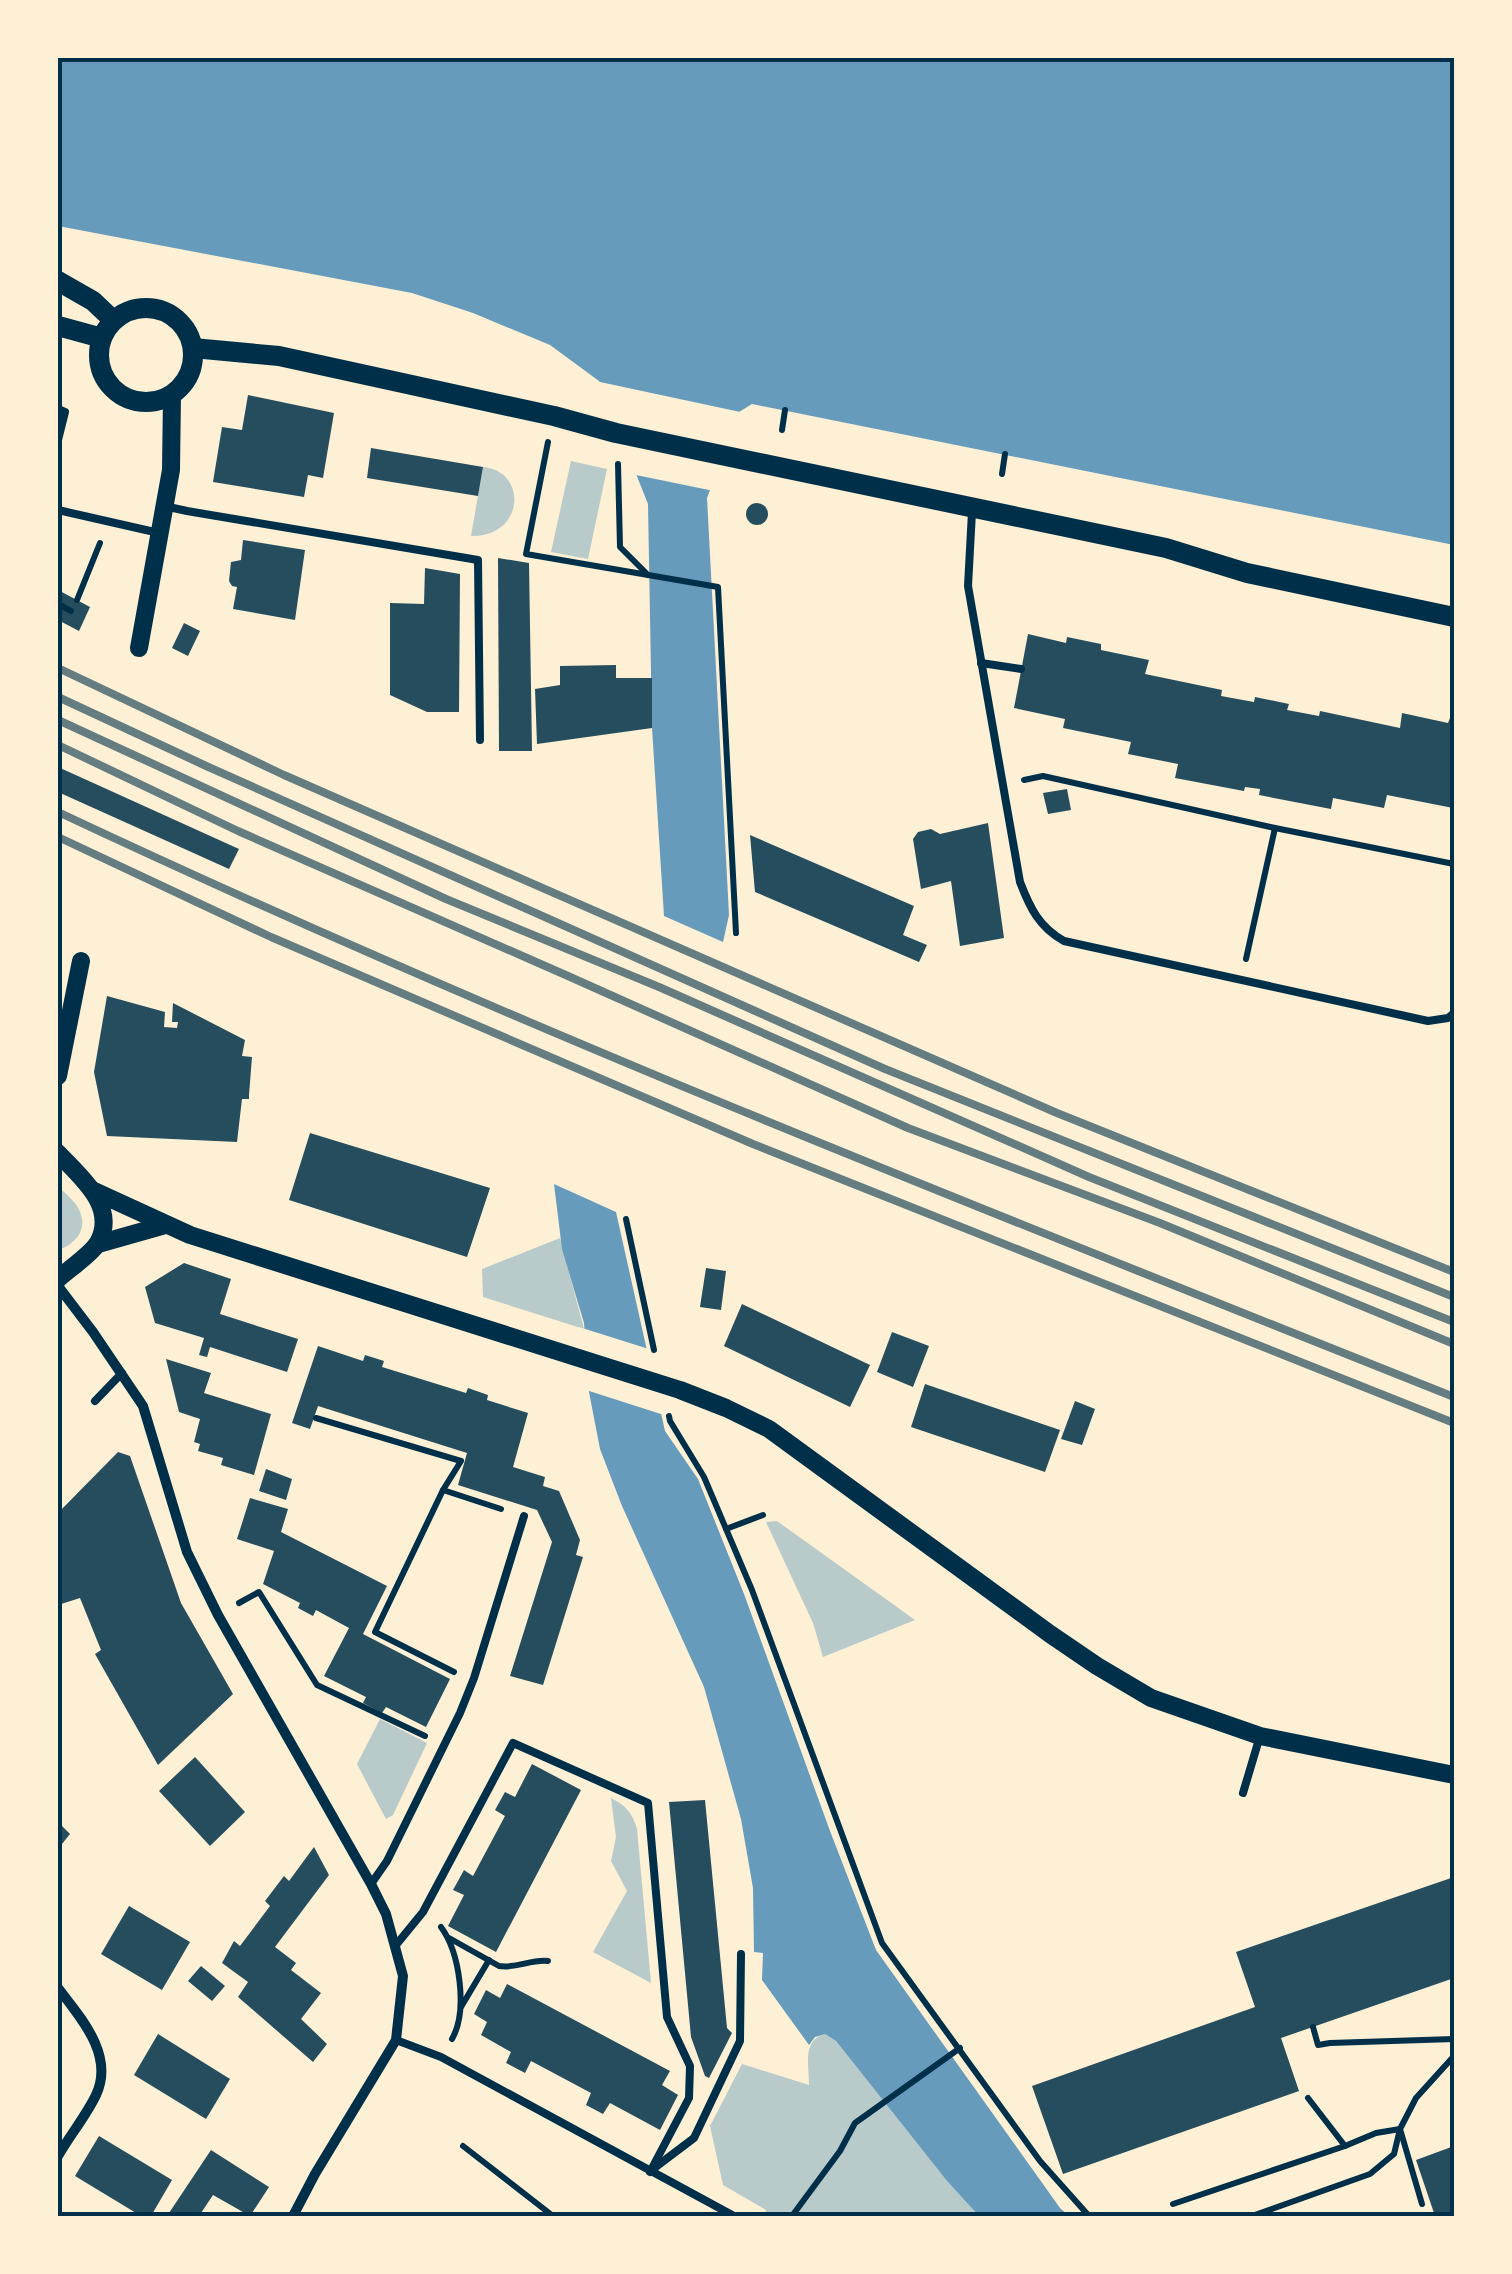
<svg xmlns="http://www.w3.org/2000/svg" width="1512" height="2274" font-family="'Exo 2',sans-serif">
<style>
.green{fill:#b9caca}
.water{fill:#669bbc}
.pier{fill:#fdf0d5}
.building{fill:#264d5e}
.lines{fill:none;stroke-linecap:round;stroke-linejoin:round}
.path{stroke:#003049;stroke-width:6}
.service{stroke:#003049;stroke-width:8}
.minor{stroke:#003049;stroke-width:10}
.tertiary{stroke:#003049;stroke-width:18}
.secondary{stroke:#003049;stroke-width:20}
.rail{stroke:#657d81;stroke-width:8}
.neatline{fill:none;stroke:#003049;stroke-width:4}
</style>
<rect width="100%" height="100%" fill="#fdf0d5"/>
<!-- green -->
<g class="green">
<polygon points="571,461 607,469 588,559 551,552"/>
<path d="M483,467C528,471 525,537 471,536Z"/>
<path d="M58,1186C65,1194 77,1202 80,1212C88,1231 74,1245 58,1250Z"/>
<polygon points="560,1238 584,1329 483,1297 482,1269"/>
<polygon points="777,1521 915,1620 823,1657 813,1623 766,1522"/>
<polygon points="380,1719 427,1743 393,1815 386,1819 357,1764"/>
<path d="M611,1798C626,1806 632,1812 637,1829L651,1983L593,1952L627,1891L611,1861L616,1837Z"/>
<path d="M825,2034L836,2041L947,2181L979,2216H763L766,2210L723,2185L710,2126L742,2064L809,2085C809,2065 802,2040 825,2034Z"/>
</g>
<!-- water -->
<g class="water">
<polygon points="58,58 1454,58 1454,545 752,404 739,412 707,498 729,915 723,942 664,916 652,728 648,504 599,381 550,345 473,313 412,293 58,226"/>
<polygon points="554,1184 616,1212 665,1431 698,1479 744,1594 830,1831 876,1950 1060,2208 1069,2216 979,2216 947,2181 836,2041 825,2034 815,2037 809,2045 762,1980 763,1953 754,1952 753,1888 741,1819 704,1687 622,1506 600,1449 589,1392 584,1323 562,1249"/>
</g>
<!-- pier -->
<g class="pier">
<polygon points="586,379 745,413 714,491 631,474 621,436 595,385"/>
<polygon points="579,1327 652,1350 667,1416 583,1389"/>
</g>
<!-- building -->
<g class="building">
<polygon points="248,395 334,413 323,478 308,475 304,497 213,482 222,427 242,430"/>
<polygon points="371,448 483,467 478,496 367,478"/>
<circle cx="757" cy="514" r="11"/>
<polygon points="243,540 305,550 295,620 233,609 237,587 232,586 229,581 231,562 241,560"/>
<polygon points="498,558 529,563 532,751 499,751"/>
<polygon points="425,568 460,574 459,712 427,712 390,695 390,603 424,604"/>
<polygon points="58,590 90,607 79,631 58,620"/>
<polygon points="184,623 200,631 188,656 172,648"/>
<polygon points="1028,634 1066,643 1067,637 1101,644 1101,650 1149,660 1145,674 1222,690 1221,696 1254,702 1255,697 1289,704 1287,710 1319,716 1320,711 1400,728 1402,713 1448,723 1450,718 1454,719 1453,808 1387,795 1384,808 1333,798 1331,809 1259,795 1260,789 1245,787 1244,791 1175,778 1178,764 1128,754 1131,742 1063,728 1065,719 1014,708"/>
<polygon points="616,665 616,678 652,678 652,728 537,744 535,689 560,685 560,666"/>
<polygon points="58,767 239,849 229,869 58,792"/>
<polygon points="1067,789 1071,810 1048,814 1043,793"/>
<polygon points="988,823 1004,938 960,946 951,881 921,889 913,839 918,832 931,829 940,834"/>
<polygon points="750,835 914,906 903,935 927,945 919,962 755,892"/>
<polygon points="107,996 165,1012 164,1027 177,1028 178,1022 172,1022 173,1003 245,1040 242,1056 252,1057 249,1095 249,1099 242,1099 237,1142 107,1136 94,1072"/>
<polygon points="310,1133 490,1188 467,1257 289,1200"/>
<polygon points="184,1263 231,1279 220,1314 298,1339 287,1372 210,1347 207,1357 199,1355 204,1338 155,1323 145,1287"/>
<polygon points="706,1268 726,1271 721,1310 700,1307"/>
<polygon points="742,1304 870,1365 850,1407 724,1346"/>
<polygon points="892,1332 929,1346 913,1387 877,1372"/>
<polygon points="318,1346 363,1361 365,1355 384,1361 382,1367 466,1393 468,1388 488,1395 487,1400 528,1413 513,1467 545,1477 543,1486 559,1491 580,1540 576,1555 583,1557 543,1685 510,1676 552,1542 537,1510 458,1485 467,1453 318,1406 310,1429 292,1423"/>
<polygon points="166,1359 211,1373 204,1393 271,1414 254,1475 221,1465 223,1458 198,1451 200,1444 194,1442 200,1419 179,1412"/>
<polygon points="925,1384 1060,1430 1045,1472 911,1427"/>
<polygon points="1075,1401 1095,1409 1082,1445 1061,1439"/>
<polygon points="118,1452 130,1456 181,1603 233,1694 158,1765 95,1654 101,1650 80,1598 58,1605 58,1513"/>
<polygon points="266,1469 292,1479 286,1500 259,1491"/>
<polygon points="250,1498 288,1509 281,1532 387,1586 363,1634 450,1679 426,1727 386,1707 382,1713 363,1703 366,1697 324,1676 349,1628 316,1610 313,1616 298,1608 300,1603 263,1584 274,1551 237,1539"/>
<polygon points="195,1757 245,1812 210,1846 159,1791"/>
<polygon points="532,1764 581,1790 496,1952 448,1926 464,1895 453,1890 464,1870 473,1876 505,1816 495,1810 505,1792 515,1797"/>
<polygon points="705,1800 727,2028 732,2033 709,2078 705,2076 691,2037 669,1802"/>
<polygon points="58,1822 70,1834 58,1849"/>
<polygon points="314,1847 329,1875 275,1947 296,1963 291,1970 321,1993 301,2019 327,2044 313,2062 238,1997 248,1982 222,1963 234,1941 240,1946 270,1906 265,1901 284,1876 289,1881"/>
<polygon points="1454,1877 1454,1978 1281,2038 1299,2091 1063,2174 1032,2086 1255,2007 1236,1952"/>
<polygon points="129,1906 190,1942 162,1990 101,1954"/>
<polygon points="201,1966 225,1986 212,2001 188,1981"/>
<polygon points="507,1984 670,2071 662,2085 678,2095 660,2130 610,2103 603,2114 586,2105 591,2093 531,2061 525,2073 506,2063 511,2052 481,2035 487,2022 474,2014 486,1990 500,1998"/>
<polygon points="158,2034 230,2079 206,2119 134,2075"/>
<polygon points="99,2136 172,2180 151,2216 141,2216 75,2176"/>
<polygon points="1454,2146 1454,2216 1435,2216 1416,2160"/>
<polygon points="211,2150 269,2187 250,2216 213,2195 199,2216 167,2216"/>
</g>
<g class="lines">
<!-- path -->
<g class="path">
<polyline points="782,430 785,410"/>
<polyline points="548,442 526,554 718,587 736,933"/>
<polyline points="618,464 620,547 648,575"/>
<polyline points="1002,474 1005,454"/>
<polyline points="77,600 100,543"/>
<polyline points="58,604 71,611"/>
<polyline points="1024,780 1043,776 1275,828 1454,864"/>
<polyline points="1246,959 1275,828"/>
<polyline points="626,1219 654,1350"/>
<polyline points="669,1416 670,1421 704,1477 752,1590 882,1943 1040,2161 1089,2216"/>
<polyline points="316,1418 461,1461 443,1490"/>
<polyline points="726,1529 763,1515"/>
<polyline points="239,1603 259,1592 317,1685 425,1736"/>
<polyline points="454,1672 375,1632 443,1490 501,1509"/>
<path d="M441,1927C460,1953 468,2011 452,2039"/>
<path d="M449,1938L499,1966C516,1969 531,1959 548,1961"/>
<polyline points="461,2007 489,1960"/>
<polyline points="1313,2027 1318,2045 1330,2043 1454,2039"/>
<polyline points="1308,2098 1345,2146 1376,2133 1400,2129 1422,2204"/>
<polyline points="463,2146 553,2216"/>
<polyline points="1173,2204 1345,2146"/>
<polyline points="792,2216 840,2151 855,2123 960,2048"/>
<polyline points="1252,2216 1370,2174 1394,2154 1400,2129 1416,2098 1454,2056"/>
</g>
<!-- service -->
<g class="service">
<polyline points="58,409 65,412 58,440"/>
<polyline points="164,506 187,511 478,560 480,740"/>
<polyline points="58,510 159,533"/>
<path d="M972,512L968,586L1020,882C1030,908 1039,927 1064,941L1428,1021L1448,1018L1454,1013"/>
<polyline points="981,663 1021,669"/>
<polyline points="95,1401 122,1373"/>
<polyline points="1243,1793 1260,1736"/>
<polyline points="371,1884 387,1861 460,1713 474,1678 524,1516"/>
<polyline points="396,1945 423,1912 513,1743 648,1803 667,2017 690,2066 689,2098 650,2172"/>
<polyline points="396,2040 441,2057 734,2216"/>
<polyline points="653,2169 694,2138 740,2041 741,1954"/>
</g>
<!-- minor -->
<g class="minor">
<polyline points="58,1286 93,1332 143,1406 187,1552 218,1615 371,1884 386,1914 403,1976 396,2040 315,2174 293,2216"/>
<path d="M58,1988C80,2017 115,2055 96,2095C86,2116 70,2135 58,2156"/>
</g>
<!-- tertiary -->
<g class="tertiary">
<polyline points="139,648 171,470 172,395"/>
<polyline points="58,1076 81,961"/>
<path d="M58,1153C79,1176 117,1205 99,1241C93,1253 69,1269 58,1279"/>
<polyline points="94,1191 190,1235 680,1390 726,1408 769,1429 1050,1634 1097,1666 1151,1698 1260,1736 1454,1775"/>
<polyline points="98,1244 165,1225"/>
</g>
<!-- secondary -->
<g class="secondary">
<polyline points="58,281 93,301 113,320"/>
<circle cx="146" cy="355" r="47"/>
<polyline points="58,326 102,338"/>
<polyline points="193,348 279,356 554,416 616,433 1166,548 1247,573 1454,617"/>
</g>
<!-- rail -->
<g class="rail">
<polyline points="58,668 284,775 1057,1113 1454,1272"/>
<polyline points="58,697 204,765 885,1069 1454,1297"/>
<polyline points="58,720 446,899 659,987 1089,1177 1454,1322"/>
<polyline points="58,745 238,831 568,976 908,1128 1160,1223 1454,1344"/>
<path d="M58,812C515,1027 986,1210 1454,1397"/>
<polyline points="58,837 271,937 753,1144 1454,1423"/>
</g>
</g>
<!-- border -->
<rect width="1512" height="2274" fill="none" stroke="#fdf0d5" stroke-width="120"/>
<rect x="60" y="60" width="1392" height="2154" class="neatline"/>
</svg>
